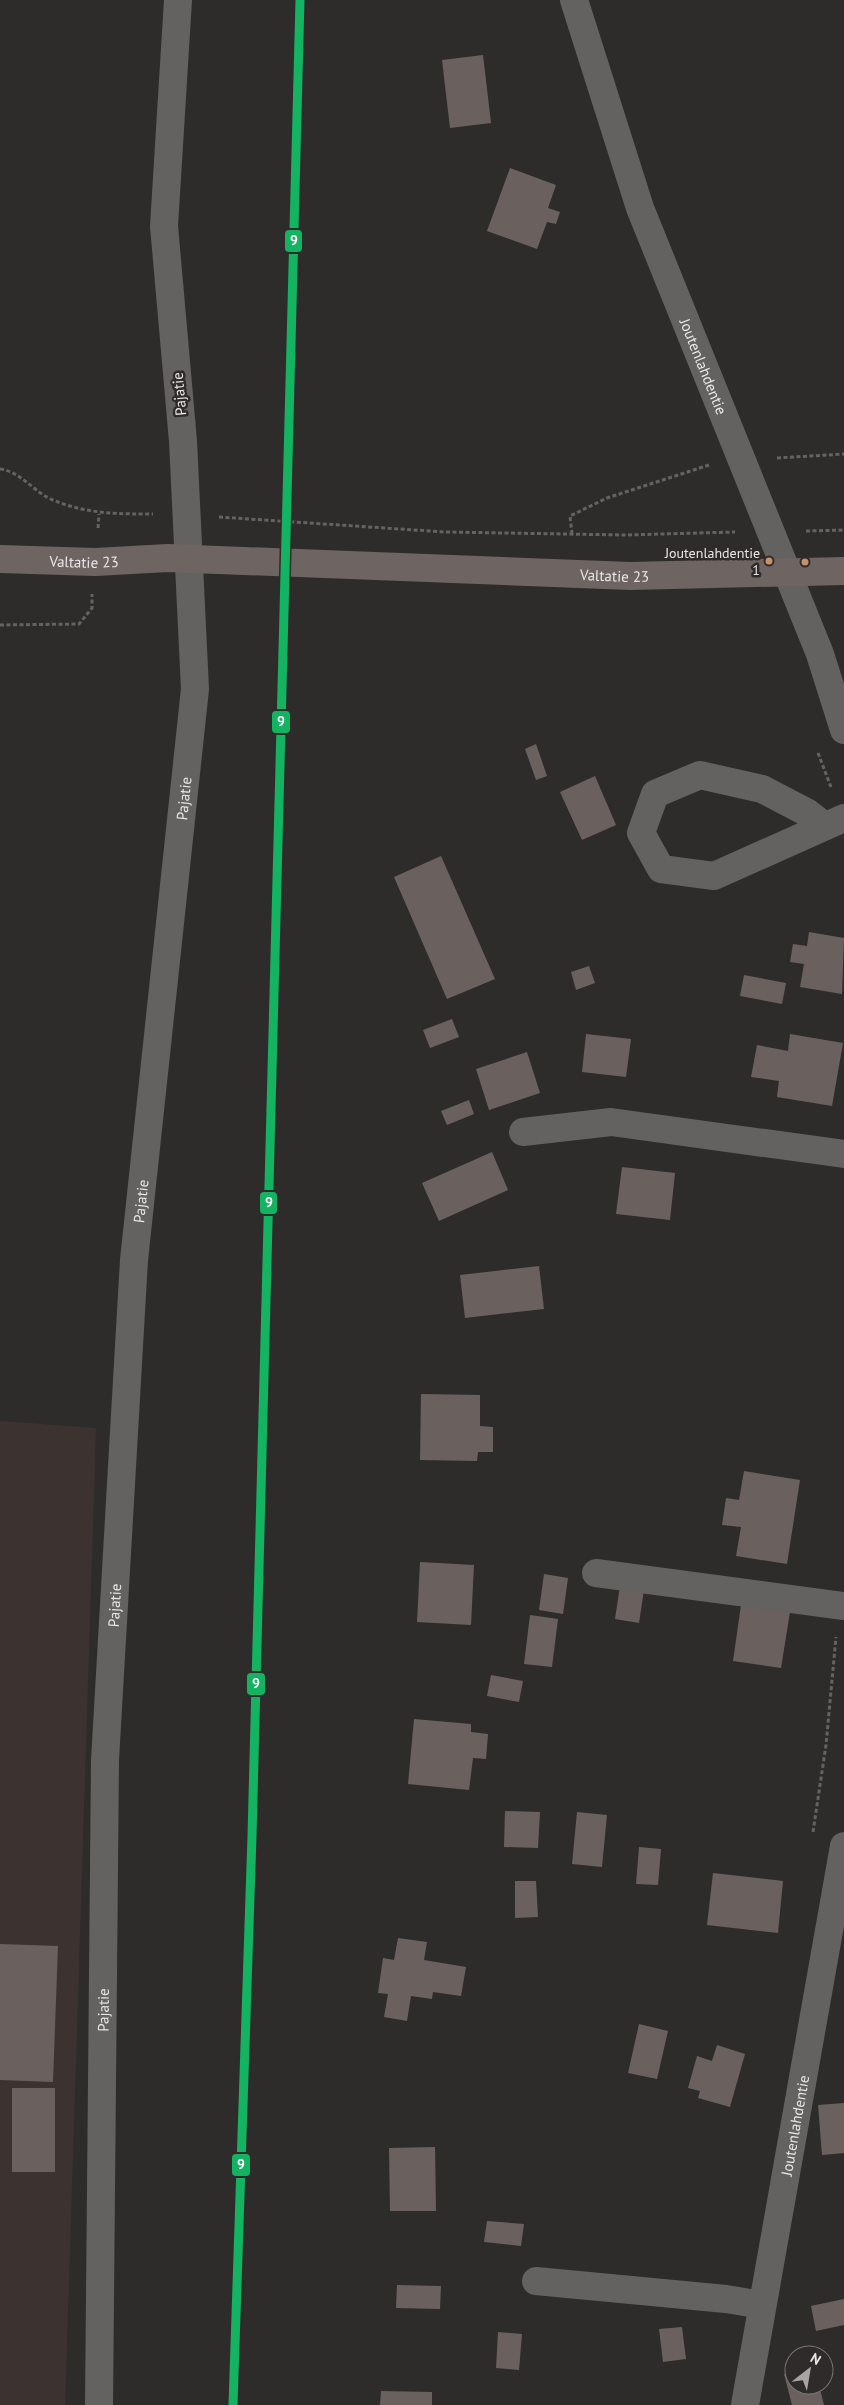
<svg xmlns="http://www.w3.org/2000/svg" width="844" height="2405" font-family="'PT Sans',sans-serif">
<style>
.built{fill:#3c3330}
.building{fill:#6a615f}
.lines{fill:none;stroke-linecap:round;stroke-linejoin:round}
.path{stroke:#646262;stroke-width:3;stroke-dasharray:4 2.5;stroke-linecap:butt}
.street{stroke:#646261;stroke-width:28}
.secondary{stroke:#646261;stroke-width:28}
.highway{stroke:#6e6462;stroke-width:28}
.rail-1-casing{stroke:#2f2b2a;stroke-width:12}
.rail-1{stroke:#13b361;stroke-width:9}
.bus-dot{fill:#c7916a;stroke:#2f2b2a;stroke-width:2}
.labels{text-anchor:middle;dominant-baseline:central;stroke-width:5;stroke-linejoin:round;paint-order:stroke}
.bus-label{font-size:14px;fill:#e9e6e6;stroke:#2f2b2a;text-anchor:end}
.street-label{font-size:15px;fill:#e9e6e6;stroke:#2f2b2a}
.line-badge{stroke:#2f2b2a;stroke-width:2}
.badge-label{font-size:14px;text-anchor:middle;font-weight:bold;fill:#fff}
</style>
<rect width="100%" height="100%" fill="#2e2c2b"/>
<!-- built -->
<polygon class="built" points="0,1421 96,1428 65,2405 0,2405"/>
<!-- building -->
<g class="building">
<polygon points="483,55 491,123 450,128 442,60"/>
<polygon points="510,168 556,185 548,208 560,212 556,224 547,222 537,249 487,231"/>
<polygon points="536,744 547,776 536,780 525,749"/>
<polygon points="595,776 616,825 582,840 560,792"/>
<polygon points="441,856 495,979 447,999 394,877"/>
<polygon points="809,932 844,938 842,994 800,987 804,964 790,962 793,944 807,946"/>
<polygon points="589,966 595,983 576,990 571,972"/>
<polygon points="744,975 786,983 782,1004 740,996"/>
<polygon points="452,1019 459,1037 430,1048 423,1030"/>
<polygon points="586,1034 631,1039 626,1077 582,1072"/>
<polygon points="790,1034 843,1043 832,1106 777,1097 779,1081 751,1077 757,1045 788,1051"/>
<polygon points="527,1052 540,1093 489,1110 476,1069"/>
<polygon points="469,1100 474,1114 447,1125 441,1111"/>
<polygon points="492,1152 508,1190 439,1221 422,1183"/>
<polygon points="622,1167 675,1173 670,1220 616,1214"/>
<polygon points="539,1266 544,1309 465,1318 460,1275"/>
<polygon points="421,1394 480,1395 480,1426 493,1427 493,1452 478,1452 477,1461 420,1460"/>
<polygon points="744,1471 800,1480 787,1564 736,1556 741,1527 722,1525 726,1498 739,1500"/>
<polygon points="420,1562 474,1565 471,1625 417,1622"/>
<polygon points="544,1574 568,1578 563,1614 539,1610"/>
<polygon points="620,1586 644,1590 639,1623 615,1619"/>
<polygon points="741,1605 790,1612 781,1668 733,1661"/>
<polygon points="530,1615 558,1619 552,1667 524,1664"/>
<polygon points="491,1675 523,1681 519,1702 487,1696"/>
<polygon points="414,1719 471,1724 471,1732 488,1734 486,1759 473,1758 469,1790 408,1784"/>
<polygon points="505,1811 540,1812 538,1848 504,1847"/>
<polygon points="577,1812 607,1815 602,1867 572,1864"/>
<polygon points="639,1847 661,1849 658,1885 636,1884"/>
<polygon points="713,1873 783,1881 778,1933 707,1925"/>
<polygon points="515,1881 536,1881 538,1917 515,1918"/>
<polygon points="398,1938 427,1942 424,1960 466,1967 461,1996 433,1992 432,1999 411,1996 407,2021 384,2017 388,1994 378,1993 383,1958 394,1960"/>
<polygon points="0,1944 58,1946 53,2082 0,2080"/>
<polygon points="639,2024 668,2031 657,2079 628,2073"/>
<polygon points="717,2045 745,2054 730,2107 698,2098 700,2091 688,2088 697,2056 712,2061"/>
<rect x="12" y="2088" width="43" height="84"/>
<polygon points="844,2103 844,2153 822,2155 818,2105"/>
<polygon points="435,2147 436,2211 390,2211 389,2148"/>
<polygon points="487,2221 524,2224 521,2246 484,2242"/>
<polygon points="397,2285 441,2286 440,2309 396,2308"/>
<polygon points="844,2299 844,2325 816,2331 811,2306"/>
<polygon points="682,2327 686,2359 663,2362 659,2329"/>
<polygon points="498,2332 522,2334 519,2370 496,2368"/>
<polygon points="794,2371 794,2385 819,2385 824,2405 792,2405 784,2374"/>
<polygon points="381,2391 432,2392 432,2405 380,2405"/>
</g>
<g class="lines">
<!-- path -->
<g class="path">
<polyline points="777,458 844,454"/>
<path d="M0,469C22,472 33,492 53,500C86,514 118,514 153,514"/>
<polyline points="219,517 445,532 626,535 735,532"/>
<polyline points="98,528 99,514"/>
<polyline points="806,531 844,530"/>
<polyline points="572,534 570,516 607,498 709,465"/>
<polyline points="0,625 79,624 92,608 92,594"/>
<polyline points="818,753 831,787"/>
<polyline points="813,1832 826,1745 836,1637"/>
</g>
<!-- street -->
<g class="street">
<polyline points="825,826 808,813 762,789 700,775 655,794 641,833 661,869 714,876 844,818"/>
<polyline points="523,1132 611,1122 844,1154"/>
<polyline points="596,1573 844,1606"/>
<polyline points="536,2281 726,2299 762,2305"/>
<path id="s1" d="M99,2405L105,1760L134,1260L195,689L183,441L164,226L178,0"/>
</g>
<!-- secondary -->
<g class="secondary">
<path id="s2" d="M574,0L640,208L820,654L844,730"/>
<path id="s3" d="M745,2405L844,1846"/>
</g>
<!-- highway -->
<path class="highway" id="s4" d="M0,559L95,562L168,558L630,576L844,571"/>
<defs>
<polyline id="rail-1" points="233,2405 252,1836 300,0"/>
</defs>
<!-- rail-1 casing -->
<use href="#rail-1" class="rail-1-casing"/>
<!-- rail-1 -->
<use href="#rail-1" class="rail-1"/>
</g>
<!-- markers -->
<g class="bus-dot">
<circle cx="769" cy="561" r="4.5"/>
<circle cx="805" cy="562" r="4.5"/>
</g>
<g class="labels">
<!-- bus labels -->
<g class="bus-label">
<text x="760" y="553">Joutenlahdentie<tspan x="760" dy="17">1</tspan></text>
</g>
<!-- street labels -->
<g class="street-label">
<text stroke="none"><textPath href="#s2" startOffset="389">Joutenlahdentie</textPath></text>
<text transform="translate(179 394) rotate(-95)">Pajatie</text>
<text stroke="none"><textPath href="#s4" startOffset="84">Valtatie 23</textPath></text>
<text stroke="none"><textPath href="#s4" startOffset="615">Valtatie 23</textPath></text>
<text stroke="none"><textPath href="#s1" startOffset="1610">Pajatie</textPath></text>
<text stroke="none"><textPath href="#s1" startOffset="1205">Pajatie</textPath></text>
<text stroke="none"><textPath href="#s1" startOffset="800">Pajatie</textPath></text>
<text stroke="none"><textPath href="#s1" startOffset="395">Pajatie</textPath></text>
<text stroke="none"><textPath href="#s3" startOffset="284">Joutenlahdentie</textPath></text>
</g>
</g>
<g class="line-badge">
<rect x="284" y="229" width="19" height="24" rx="5" fill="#13b361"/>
<rect x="271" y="710" width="20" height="24" rx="5" fill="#13b361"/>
<rect x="259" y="1191" width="19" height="24" rx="5" fill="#13b361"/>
<rect x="246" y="1672" width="20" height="24" rx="5" fill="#13b361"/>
<rect x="231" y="2153" width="20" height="24" rx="5" fill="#13b361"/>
</g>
<g class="badge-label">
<text x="294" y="245">9</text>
<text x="281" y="726">9</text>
<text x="269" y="1207">9</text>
<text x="256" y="1688">9</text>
<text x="241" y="2169">9</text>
</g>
<!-- north arrow -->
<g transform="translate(809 2370) rotate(31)"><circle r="24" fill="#2f2b2a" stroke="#797675"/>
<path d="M0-4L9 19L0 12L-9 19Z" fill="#a8a5a5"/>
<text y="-8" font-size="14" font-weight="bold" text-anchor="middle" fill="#e9e6e6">N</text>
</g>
</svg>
